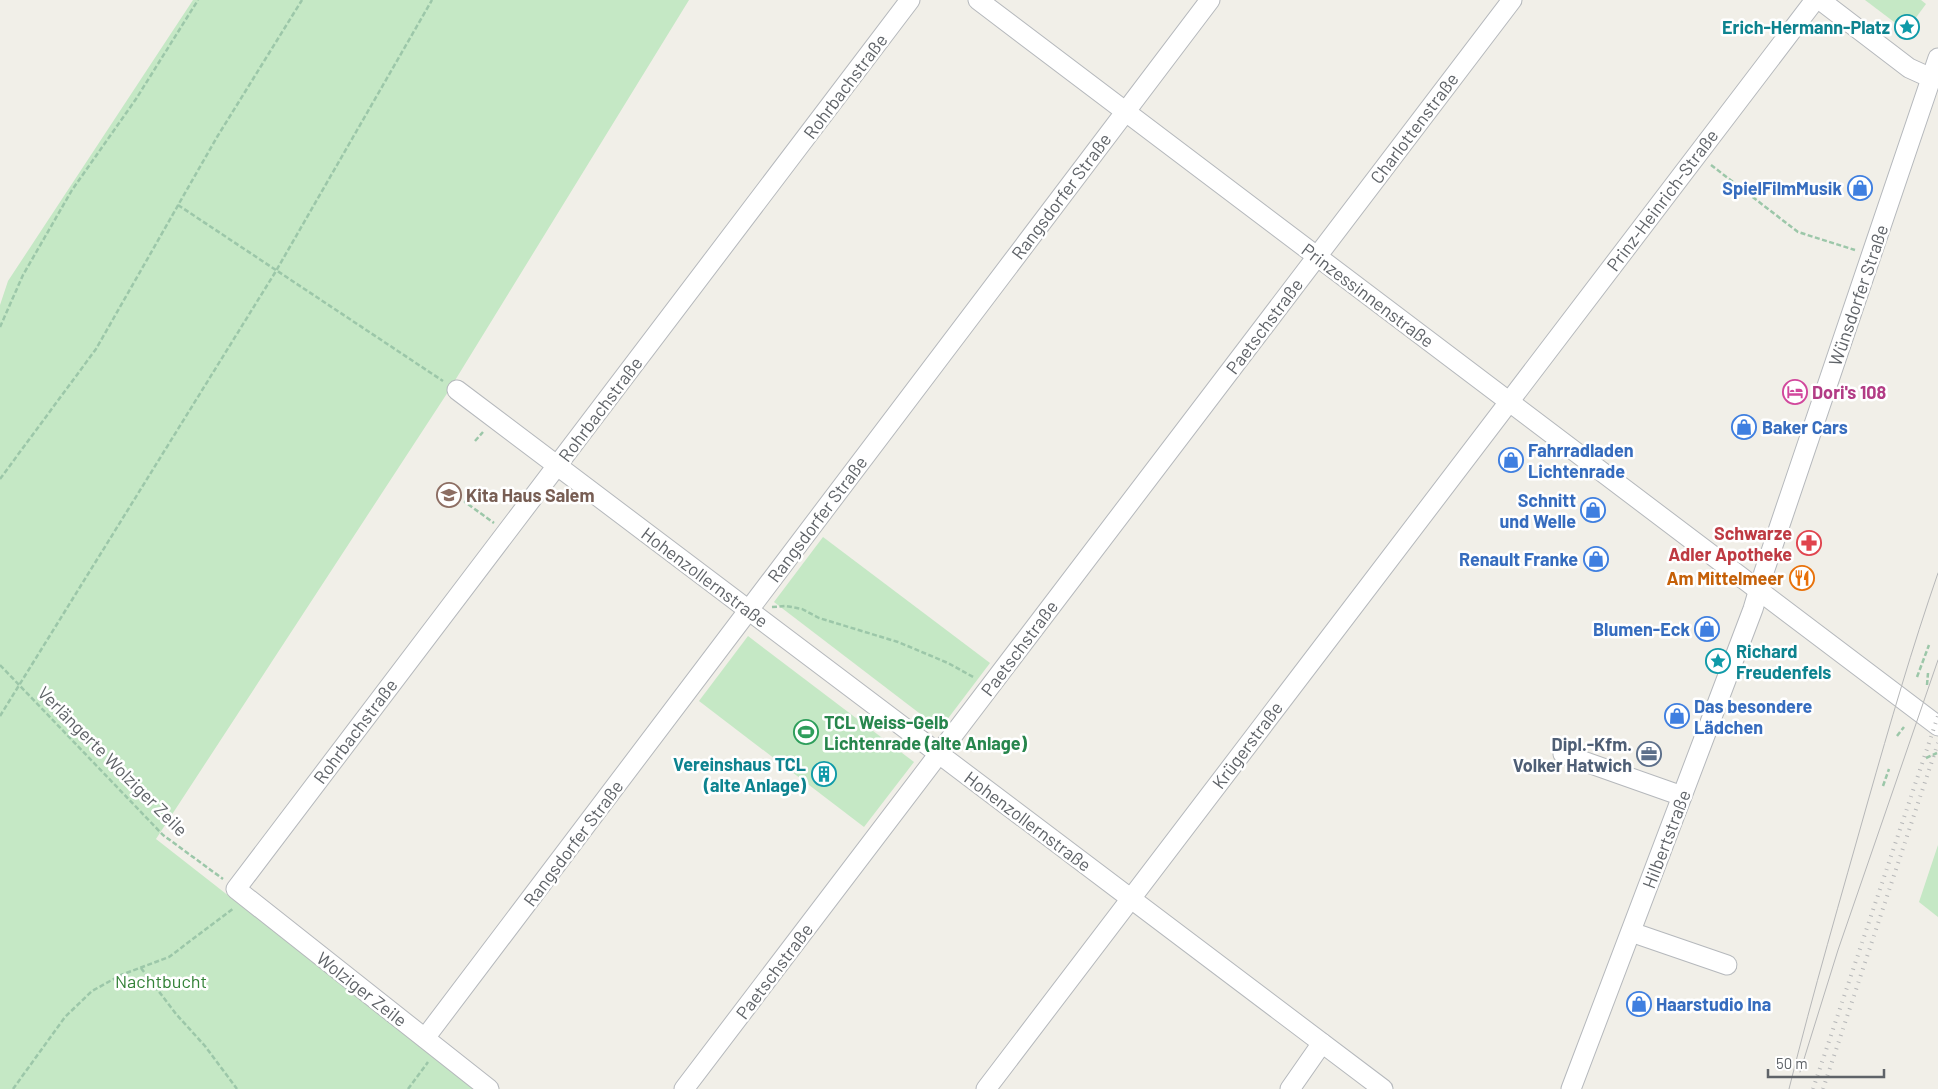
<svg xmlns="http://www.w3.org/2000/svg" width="1938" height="1089" font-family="Barlow,sans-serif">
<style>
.green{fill:#c5e8c5}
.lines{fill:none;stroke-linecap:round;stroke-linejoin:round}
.minor-casing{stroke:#b5b8bc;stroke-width:21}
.path{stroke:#9cc7a9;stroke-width:2.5;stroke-dasharray:5 2.5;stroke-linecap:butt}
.minor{stroke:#fff;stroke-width:19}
.tram{stroke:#b6b7b8;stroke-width:1}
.rail{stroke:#b6b7b8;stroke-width:4;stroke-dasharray:1 6;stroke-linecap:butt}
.labels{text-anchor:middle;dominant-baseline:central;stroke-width:5;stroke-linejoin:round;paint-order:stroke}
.culture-label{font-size:18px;font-weight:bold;fill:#0d838f;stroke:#fff;text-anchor:end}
.street-label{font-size:18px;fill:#5f6368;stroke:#fff}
.shop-label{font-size:18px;font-weight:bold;fill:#366cbe;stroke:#fff;text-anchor:end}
.hotel-label{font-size:18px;font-weight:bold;fill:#b23c85;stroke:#fff;text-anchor:start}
.education-label{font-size:18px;font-weight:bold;fill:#785e54;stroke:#fff;text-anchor:start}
.health-label{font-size:18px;font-weight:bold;fill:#be3a42;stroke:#fff;text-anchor:end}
.food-label{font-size:18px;font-weight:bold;fill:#c56008;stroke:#fff;text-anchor:end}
.leisure-label{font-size:18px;font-weight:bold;fill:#27864d;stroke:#fff;text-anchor:start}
.service-label{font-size:18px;font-weight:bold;fill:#4e5e75;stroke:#fff;text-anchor:end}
.park-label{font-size:18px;fill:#348238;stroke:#fff}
</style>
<rect width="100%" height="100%" fill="#f1efe8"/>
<!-- green -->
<g class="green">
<polygon points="193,0 689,0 446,395 156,839 475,1089 0,1089 0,305 8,281"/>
<polygon points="1865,0 1921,0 1926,4 1906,31"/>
<polygon points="823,537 990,663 940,729 774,602"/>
<polygon points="748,636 914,762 864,827 699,701"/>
<polygon points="1938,845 1938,917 1919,902"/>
</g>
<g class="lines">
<defs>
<g id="minor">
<polyline points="978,0 1938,726"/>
<polyline points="1820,0 1909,68 1931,78"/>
<polyline points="457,390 1383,1089"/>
<polyline points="1563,754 1682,796"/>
<polyline points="1631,932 1727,965"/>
<polyline points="425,1038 1210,0"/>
<polyline points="489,1089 236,889 910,0"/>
<polyline points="684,1089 1512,0"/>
<polyline points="986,1089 1815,0"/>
<polyline points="1290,1089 1322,1043"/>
<polyline points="1571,1089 1753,609 1764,572 1938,58"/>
</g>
</defs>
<!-- minor casing -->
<use href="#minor" class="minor-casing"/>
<!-- path -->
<g class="path">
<polyline points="1711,165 1798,232 1855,250"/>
<polyline points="178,205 443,381"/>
<polyline points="0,327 23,275 72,190 136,99 198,0"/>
<polyline points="475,441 483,432"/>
<polyline points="0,479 96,349 217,137 302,0"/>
<polyline points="476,487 465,502 494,523"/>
<polyline points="772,607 786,606 802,609 819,618 898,642 948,663 975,678"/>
<polyline points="0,665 163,835 223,879"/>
<polyline points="1917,677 1929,645"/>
<polyline points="1927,685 1928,673"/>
<polyline points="0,716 276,271 432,0"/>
<polyline points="1897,736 1904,727"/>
<polyline points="1926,758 1937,753"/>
<polyline points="1883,786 1889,769"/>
<polyline points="141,968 176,1014 205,1046 237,1089"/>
<polyline points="13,1089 65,1017 92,991 121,975 169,957 234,908"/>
<polyline points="408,1089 428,1062"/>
</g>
<!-- minor -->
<use href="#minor" class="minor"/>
<!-- tram -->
<g class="tram">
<polyline points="1800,1072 1838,950 1938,660"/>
<path d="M1789,1089C1813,992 1841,897 1868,801C1890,724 1912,648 1938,573"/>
</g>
<!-- rail -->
<g class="rail">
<polyline points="1813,1089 1938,716"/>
<polyline points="1823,1089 1938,743"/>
</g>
</g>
<!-- icons -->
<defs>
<symbol id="sight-ring" viewBox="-11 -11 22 22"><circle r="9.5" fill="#fff" stroke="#0f9aa8" stroke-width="1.5"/><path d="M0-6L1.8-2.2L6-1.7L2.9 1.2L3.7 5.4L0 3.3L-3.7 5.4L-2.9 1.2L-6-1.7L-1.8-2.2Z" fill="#0f9aa8"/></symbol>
<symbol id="shop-ring" viewBox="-11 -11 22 22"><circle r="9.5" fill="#fff" stroke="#3f7fe0" stroke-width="1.5"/><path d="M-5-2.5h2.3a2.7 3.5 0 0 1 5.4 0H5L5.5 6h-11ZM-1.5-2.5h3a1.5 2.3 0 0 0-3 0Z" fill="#3f7fe0"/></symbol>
<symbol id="hotel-ring" viewBox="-11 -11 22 22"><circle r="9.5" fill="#fff" stroke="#d1479c" stroke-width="1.5"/><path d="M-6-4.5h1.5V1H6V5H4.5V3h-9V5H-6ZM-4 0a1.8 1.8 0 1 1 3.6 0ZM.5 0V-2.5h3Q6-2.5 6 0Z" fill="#d1479c"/></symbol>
<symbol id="school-ring" viewBox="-11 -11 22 22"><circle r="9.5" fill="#fff" stroke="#8d6e63" stroke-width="1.5"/><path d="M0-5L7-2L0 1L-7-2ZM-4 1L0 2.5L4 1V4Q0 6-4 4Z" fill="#8d6e63"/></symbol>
<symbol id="pharmacy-ring" viewBox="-11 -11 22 22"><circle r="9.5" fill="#fff" stroke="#e0444e" stroke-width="1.5"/><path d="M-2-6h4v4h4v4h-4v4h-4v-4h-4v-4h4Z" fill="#e0444e"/></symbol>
<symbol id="restaurant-ring" viewBox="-11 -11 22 22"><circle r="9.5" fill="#fff" stroke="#e8710a" stroke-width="1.5"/><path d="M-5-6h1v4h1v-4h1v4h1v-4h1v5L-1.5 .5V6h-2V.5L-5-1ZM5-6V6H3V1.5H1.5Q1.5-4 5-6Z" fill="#e8710a"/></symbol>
<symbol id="stadium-ring" viewBox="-11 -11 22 22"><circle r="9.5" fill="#fff" stroke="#2e9e5b" stroke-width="1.5"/><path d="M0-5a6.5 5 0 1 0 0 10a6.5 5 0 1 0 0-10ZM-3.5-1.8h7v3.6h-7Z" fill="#2e9e5b"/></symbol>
<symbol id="office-ring" viewBox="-11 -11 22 22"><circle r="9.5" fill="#fff" stroke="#5c6f8a" stroke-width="1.5"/><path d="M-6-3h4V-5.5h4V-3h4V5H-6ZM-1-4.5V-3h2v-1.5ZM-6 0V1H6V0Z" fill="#5c6f8a"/></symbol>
<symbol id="building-ring" viewBox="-11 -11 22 22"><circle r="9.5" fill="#fff" stroke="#0f9aa8" stroke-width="1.5"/><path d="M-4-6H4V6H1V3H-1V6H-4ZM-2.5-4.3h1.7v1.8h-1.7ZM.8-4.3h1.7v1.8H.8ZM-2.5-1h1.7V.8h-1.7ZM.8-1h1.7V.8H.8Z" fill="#0f9aa8"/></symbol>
</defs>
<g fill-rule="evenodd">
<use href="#sight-ring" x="1893" y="13" width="28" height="28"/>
<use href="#shop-ring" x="1846" y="174" width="28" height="28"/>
<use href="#hotel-ring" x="1781" y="378" width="28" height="28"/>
<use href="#shop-ring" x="1730" y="413" width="28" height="28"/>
<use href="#shop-ring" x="1497" y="446" width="28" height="28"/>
<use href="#school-ring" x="435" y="481" width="28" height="28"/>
<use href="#shop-ring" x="1579" y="496" width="28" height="28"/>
<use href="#pharmacy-ring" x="1795" y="529" width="28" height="28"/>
<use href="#shop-ring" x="1582" y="545" width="28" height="28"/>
<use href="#restaurant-ring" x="1788" y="564" width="28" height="28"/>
<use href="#shop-ring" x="1693" y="615" width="28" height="28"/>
<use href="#sight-ring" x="1704" y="647" width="28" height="28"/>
<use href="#shop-ring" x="1663" y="702" width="28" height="28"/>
<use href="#stadium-ring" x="792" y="718" width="28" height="28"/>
<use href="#office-ring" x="1635" y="740" width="28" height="28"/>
<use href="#building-ring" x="810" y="760" width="28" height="28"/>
<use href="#shop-ring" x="1625" y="990" width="28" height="28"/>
</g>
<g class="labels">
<!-- culture labels -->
<g class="culture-label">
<text x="1890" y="27">Erich-Hermann-Platz</text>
<text x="1736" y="651" text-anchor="start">Richard<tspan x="1736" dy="21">Freudenfels</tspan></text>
<text x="806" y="764">Vereinshaus TCL<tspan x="806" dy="21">(alte Anlage)</tspan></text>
</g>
<!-- street labels -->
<g class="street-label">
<text transform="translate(845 86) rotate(-53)">Rohrbachstraße</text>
<text transform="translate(1414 128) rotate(-53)">Charlottenstraße</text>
<text transform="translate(1061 196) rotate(-53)">Rangsdorfer Straße</text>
<text transform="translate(1662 200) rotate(-53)">Prinz-Heinrich-Straße</text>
<text transform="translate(1368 295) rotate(37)">Prinzessinnenstraße</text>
<text transform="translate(1858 295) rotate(-71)">Wünsdorfer Straße</text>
<text transform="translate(1264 326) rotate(-53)">Paetschstraße</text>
<text transform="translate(600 409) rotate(-53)">Rohrbachstraße</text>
<text transform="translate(817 519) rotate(-53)">Rangsdorfer Straße</text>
<text transform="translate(705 577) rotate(37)">Hohenzollernstraße</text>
<text transform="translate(1019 648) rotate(-53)">Paetschstraße</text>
<text transform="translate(355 731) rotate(-53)">Rohrbachstraße</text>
<text transform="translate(1247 745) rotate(-53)">Krügerstraße</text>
<text transform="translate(113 761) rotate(45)">Verlängerte Wolziger Zeile</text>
<text transform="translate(1028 821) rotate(37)">Hohenzollernstraße</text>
<text transform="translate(1666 839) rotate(-69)">Hilbertstraße</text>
<text transform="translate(573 843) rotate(-53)">Rangsdorfer Straße</text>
<text transform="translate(774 971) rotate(-53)">Paetschstraße</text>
<text transform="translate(362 989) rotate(38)">Wolziger Zeile</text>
</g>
<!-- shop labels -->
<g class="shop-label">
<text x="1842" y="188">SpielFilmMusik</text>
<text x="1762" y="427" text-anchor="start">Baker Cars</text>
<text x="1528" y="450" text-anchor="start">Fahrradladen<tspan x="1528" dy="21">Lichtenrade</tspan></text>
<text x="1576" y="500">Schnitt<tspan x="1576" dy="21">und Welle</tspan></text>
<text x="1578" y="559">Renault Franke</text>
<text x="1690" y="629">Blumen-Eck</text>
<text x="1694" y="706" text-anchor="start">Das besondere<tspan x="1694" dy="21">Lädchen</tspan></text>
<text x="1656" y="1004" text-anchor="start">Haarstudio Ina</text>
</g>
<!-- hotel labels -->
<g class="hotel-label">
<text x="1812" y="392">Dori's 108</text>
</g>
<!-- education labels -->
<g class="education-label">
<text x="466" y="495">Kita Haus Salem</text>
</g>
<!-- health labels -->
<g class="health-label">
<text x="1792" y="533">Schwarze<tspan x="1792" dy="21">Adler Apotheke</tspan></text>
</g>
<!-- food labels -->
<g class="food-label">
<text x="1784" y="578">Am Mittelmeer</text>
</g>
<!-- leisure labels -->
<g class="leisure-label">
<text x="824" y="722">TCL Weiss-Gelb<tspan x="824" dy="21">Lichtenrade (alte Anlage)</tspan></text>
</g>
<!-- service labels -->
<g class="service-label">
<text x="1632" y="744">Dipl.-Kfm.<tspan x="1632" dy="21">Volker Hatwich</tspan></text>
</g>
<!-- park labels -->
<g class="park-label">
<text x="161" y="981">Nachtbucht</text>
</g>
</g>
<!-- scale -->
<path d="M1768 1069v8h116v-8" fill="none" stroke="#5f6368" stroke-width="2.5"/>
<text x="1776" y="1069" font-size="15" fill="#5f6368" stroke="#ffffff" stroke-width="4" paint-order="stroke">50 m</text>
</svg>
